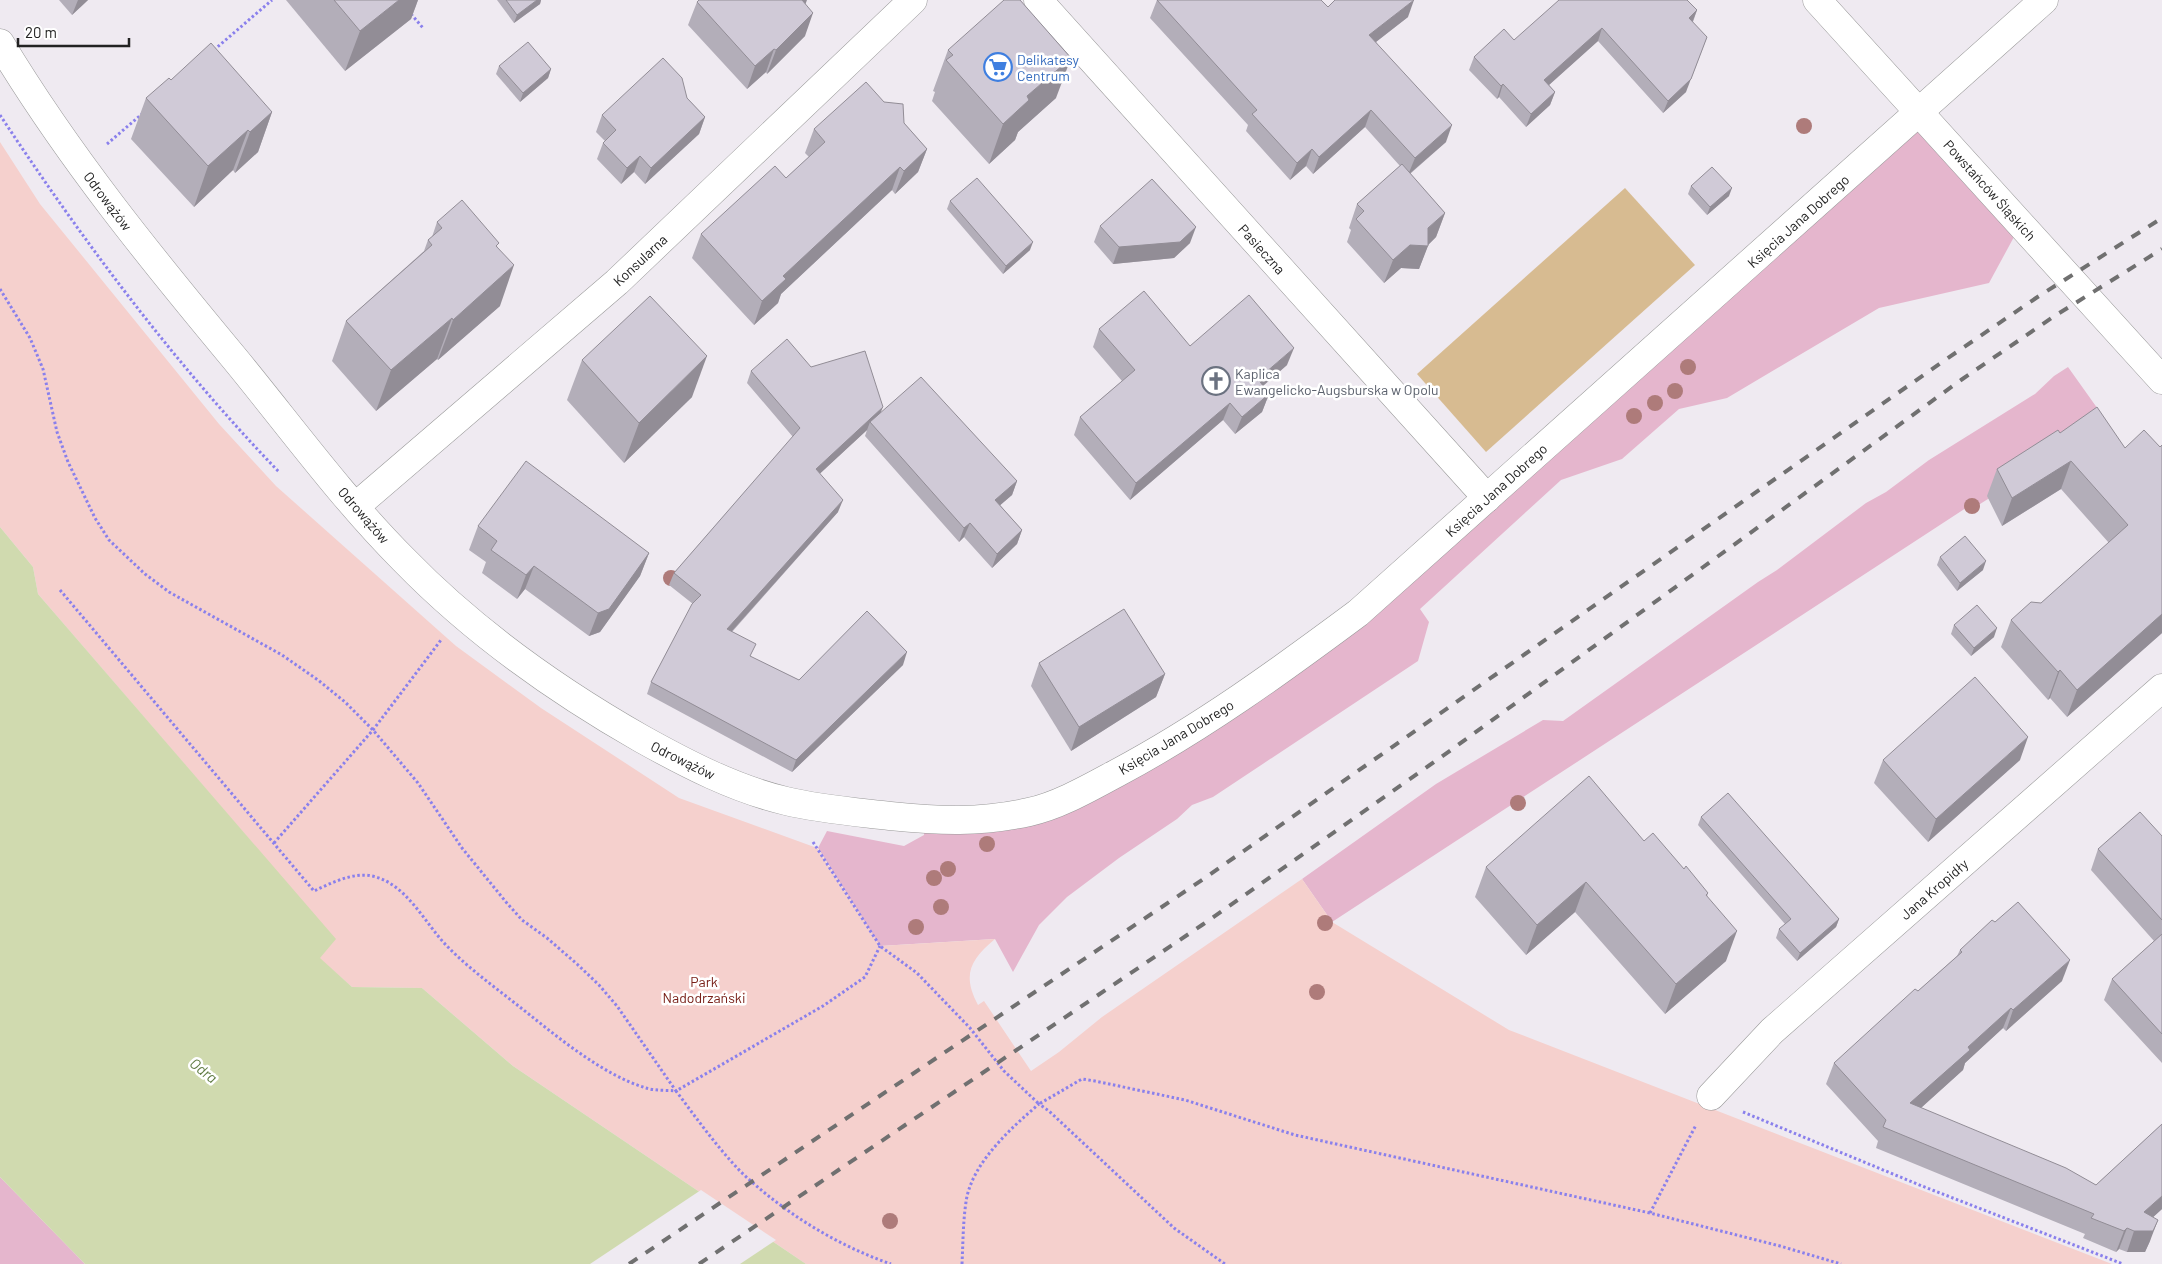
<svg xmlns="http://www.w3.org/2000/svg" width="2162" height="1264" font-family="Barlow,sans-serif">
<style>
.grass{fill:#e5b6cd}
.park{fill:#f5d0cd}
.pitch{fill:#d7bb91}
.water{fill:#d0daaf}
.pier{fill:#efeaf1}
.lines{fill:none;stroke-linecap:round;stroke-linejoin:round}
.minor-casing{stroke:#999;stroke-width:29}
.path{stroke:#8a80ec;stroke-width:3;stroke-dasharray:2.5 2.5;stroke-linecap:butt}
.minor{stroke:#fff;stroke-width:28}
.rail{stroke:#707070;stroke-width:4;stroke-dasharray:10 10;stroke-linecap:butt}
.tree{fill:#ae7b7a}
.wall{fill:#b3aeb9}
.shaded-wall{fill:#928d96}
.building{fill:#d0cad7;stroke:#928d96}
.labels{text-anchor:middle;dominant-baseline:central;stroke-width:5;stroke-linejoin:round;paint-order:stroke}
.shop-label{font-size:14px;fill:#366cbe;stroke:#fff;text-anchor:start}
.street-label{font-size:14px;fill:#222;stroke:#fff}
.worship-label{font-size:14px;fill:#5b616d;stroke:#fff;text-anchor:start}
.park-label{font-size:14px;fill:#782018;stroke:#fff}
.water-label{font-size:15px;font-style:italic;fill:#5f7b42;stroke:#fff}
</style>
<rect width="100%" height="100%" fill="#efeaf1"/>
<!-- grass -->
<g class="grass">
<polygon points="1918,112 2021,224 1989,283 1879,308 1727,398 1679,409 1622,459 1561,480 1420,609 1429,622 1418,661 1213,797 1192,805 1177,819 1119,858 1067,897 1039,925 1013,972 995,939 880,946 818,848 827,831 904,846 924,835 925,819 1035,811 1280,672"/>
<polygon points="2068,367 2105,419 1988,499 1972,509 1969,506 1332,922 1302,879 1436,784 1543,720 1563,721 1758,582 1777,570 1866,503 1886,492 1929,460 2035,394 2054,376"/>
<polygon points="0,1177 85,1264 0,1264"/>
</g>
<!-- park -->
<path class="park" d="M0,142L40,204L219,424L276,486L456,646L541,708L679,798L817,848L880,946L995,939C970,960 962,975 978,1005L984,1001L1031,1071L1059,1052L1102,1017L1302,879L1332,922L1509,1030L2112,1264H806L513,1066L422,988L352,987L319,958L335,939L38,594L33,567L0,527Z"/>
<!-- pitch -->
<polygon class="pitch" points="1625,188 1695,265 1486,452 1417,374"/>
<!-- water -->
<polygon class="water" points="0,527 33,567 38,594 336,939 320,958 352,987 422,988 513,1066 806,1264 85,1264 0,1177"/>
<!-- pier -->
<polygon class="pier" points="701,1190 776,1240 740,1264 590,1264"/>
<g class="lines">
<defs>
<g id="minor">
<polyline points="1038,0 1487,498"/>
<polyline points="1817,0 2162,380"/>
<path d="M0,43C68,156 151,258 235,359C290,426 343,499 404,560C473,631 556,690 642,739C687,764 735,789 786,801C819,809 856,812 890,816C939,821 980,823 1029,812C1058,806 1091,787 1117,773C1203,727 1280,671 1358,613L2044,0"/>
<polyline points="356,506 617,282 913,0"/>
<polyline points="1711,1096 1772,1031 2162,688"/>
</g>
</defs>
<!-- minor casing -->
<use href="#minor" class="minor-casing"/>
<!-- path -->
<g class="path">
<polyline points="411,14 423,28"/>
<polyline points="214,50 272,0"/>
<path d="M0,115C83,241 174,363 279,472"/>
<polyline points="107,144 142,114"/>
<polyline points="0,289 30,338 43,369 57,432 68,462 95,518 109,540 145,574 169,592 282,655 318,680 345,702 373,730 418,783 462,848 506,902 522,920 547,938 577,964 599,985 617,1006 676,1091 823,1006 865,977 880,946"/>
<path d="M60,590L314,891C331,883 353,872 372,876C406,883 424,922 446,945C467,967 492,985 516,1004C553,1033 600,1074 646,1088C655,1091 667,1090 676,1091C697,1119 717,1147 741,1172C783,1212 836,1245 891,1264"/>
<polyline points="813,842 880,946 917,973 970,1028 1004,1071 1039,1104 1082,1079 1095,1081 1185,1100 1295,1135 1650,1213 1780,1246 1841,1264"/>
<polyline points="274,843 373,730 441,640"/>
<polyline points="1743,1112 1922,1186 2123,1264"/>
<polyline points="1650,1213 1696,1125"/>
<path d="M962,1264C963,1243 963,1222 966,1202C971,1164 1011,1128 1039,1104L1049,1111L1174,1228L1225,1264"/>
</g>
<!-- minor -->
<use href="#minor" class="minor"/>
<!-- rail -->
<g class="rail">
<polyline points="629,1264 1205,878 1945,360 2036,298 2162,218"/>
<polyline points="699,1264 1202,925 1451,750 1961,380 2053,317 2162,249"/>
</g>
</g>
<!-- trees -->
<g class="tree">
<circle cx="1804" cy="126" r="8"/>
<circle cx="1688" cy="367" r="8"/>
<circle cx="1675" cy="391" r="8"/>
<circle cx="1655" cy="403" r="8"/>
<circle cx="1634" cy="416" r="8"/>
<circle cx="1972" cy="506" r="8"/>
<circle cx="671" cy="578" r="8"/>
<circle cx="1518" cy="803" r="8"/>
<circle cx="987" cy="844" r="8"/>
<circle cx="948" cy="869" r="8"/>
<circle cx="934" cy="878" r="8"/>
<circle cx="941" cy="907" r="8"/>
<circle cx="1325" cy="923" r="8"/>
<circle cx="916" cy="927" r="8"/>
<circle cx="1317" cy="992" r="8"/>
<circle cx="890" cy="1221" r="8"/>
</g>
<!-- wall -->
<g class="wall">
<polygon points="59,0 88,0 72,15"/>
<polygon points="286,0 418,0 411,19 345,71"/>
<polygon points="497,0 541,0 540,4 514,23"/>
<polygon points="1157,0 1328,7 1408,17 1376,42 1446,142 1410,174 1445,213 1436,237 1428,245 1419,269 1401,268 1384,283 1347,242 1351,230 1349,228 1357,204 1400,166 1365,127 1313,174 1306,166 1290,180 1246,131 1248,125 1150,18"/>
<polygon points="697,2 806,4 805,36 767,74 766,72 747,89 688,25"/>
<polygon points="1697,10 1693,22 1686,92 1663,113 1598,41 1549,85 1555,92 1550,105 1526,127 1499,97 1497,99 1469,70 1474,57 1514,40"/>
<polygon points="948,50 1056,98 1018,132 1015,140 989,164 932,101 935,92 933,91"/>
<polygon points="499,66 551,69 548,78 520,102 496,74"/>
<polygon points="171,80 272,112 258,152 235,173 233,170 194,207 131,139 146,98"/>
<polygon points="687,98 705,117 699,134 645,184 634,172 621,184 597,159 603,143 605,141 596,132 602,115"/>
<polygon points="904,123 927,149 918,172 895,194 892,190 781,294 778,303 754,325 692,258 701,234 786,178 809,157 805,153 814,129"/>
<polygon points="1691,186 1729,196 1707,215 1688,194"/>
<polygon points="950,201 1030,250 1003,274 947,209"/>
<polygon points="437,222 498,247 500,306 438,360 437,359 376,411 332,361 346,321 424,251 428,240 432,237"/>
<polygon points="1100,226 1190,243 1174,258 1113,264 1094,242"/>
<polygon points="1099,329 1190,346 1287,365 1263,386 1269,394 1262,412 1235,434 1223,420 1130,500 1074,435 1080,417 1122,381 1093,347"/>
<polygon points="582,360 692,397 624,463 567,400"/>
<polygon points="811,367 881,412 1017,481 1012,495 1000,505 1022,530 1017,544 992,568 964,537 959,542 865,436 867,430 819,474 838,512 732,632 751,657 799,680 903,665 792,772 647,694 651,682 693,604 669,585 674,573 793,437 747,383 751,371"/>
<polygon points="2060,433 2125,448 2160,447 2162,445 2162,633 2067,717 2050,698 2048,700 2001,647 2011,620 2041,603 2109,543 2061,489 2002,526 1987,496 1997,469"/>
<polygon points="478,526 649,553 640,576 600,632 589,636 525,589 517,599 482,573 486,562 469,550"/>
<polygon points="1940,557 1983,570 1957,591 1937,565"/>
<polygon points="1954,625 1994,637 1971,656 1951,634"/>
<polygon points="1039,663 1165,674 1156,697 1071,751 1031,686"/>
<polygon points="1883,760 2020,760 1928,842 1874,783"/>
<polygon points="1701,817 1839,919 1836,927 1797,961 1776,938 1779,929 1785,924 1698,825"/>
<polygon points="2162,836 2162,1063 2104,1000 2112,979 2154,941 2091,870 2098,849"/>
<polygon points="1644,841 1684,869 1708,893 1707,897 1726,961 1665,1014 1575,912 1526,955 1475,897 1486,867"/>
<polygon points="1960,950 2062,981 2006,1031 2003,1028 1965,1063 1963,1070 1921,1108 2096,1185 2162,1124 2162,1209 2153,1217 2150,1241 2145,1252 2127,1252 2119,1249 2116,1252 2083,1238 2085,1234 1876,1148 1878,1141 1826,1084 1834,1063 1918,991 1957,956"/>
</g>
<!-- shaded-wall -->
<g class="shaded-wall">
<polygon points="78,0 88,0 72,15"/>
<polygon points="399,0 418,0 411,19 345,71 360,31"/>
<polygon points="537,0 541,0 540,4 514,23 517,15"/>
<polygon points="802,0 807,0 801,16"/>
<polygon points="1414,0 1408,17 1363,52 1369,35"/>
<polygon points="1697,10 1692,23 1689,18"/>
<polygon points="813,13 805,36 767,74 776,50"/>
<polygon points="1602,28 1598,41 1540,93 1544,80"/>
<polygon points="1707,37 1686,92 1663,113 1668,101"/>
<polygon points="774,49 766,72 747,89 755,66"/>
<polygon points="1071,58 1056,98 1018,132 1015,140 989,164 1003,124 1027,96"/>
<polygon points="551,69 548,78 520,102 523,93"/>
<polygon points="1503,84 1499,97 1497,99 1501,86"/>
<polygon points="1555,92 1550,105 1526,127 1531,114"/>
<polygon points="1371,110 1365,127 1313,174 1319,157"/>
<polygon points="272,112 258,152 235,173 250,132"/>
<polygon points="705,117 699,134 645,184 651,168"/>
<polygon points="1452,125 1446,142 1408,175 1415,158"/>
<polygon points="248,130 233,170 194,207 208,166"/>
<polygon points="927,149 918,172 895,194 904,171"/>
<polygon points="1312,149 1306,166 1290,180 1297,163"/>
<polygon points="640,156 634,172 621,184 627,168"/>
<polygon points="900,167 892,190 781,294 778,303 754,325 762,301 783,276"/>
<polygon points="1732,188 1729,196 1707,215 1710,207"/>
<polygon points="1445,213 1436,237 1427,246 1428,246 1419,269 1401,268 1384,283 1393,260"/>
<polygon points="1196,227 1190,243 1174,258 1113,264 1119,247"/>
<polygon points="1033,242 1030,250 1003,274 1006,266"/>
<polygon points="514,265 500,306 438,360 453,320"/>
<polygon points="452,318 437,359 376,411 391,370"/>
<polygon points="1294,348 1287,365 1251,396 1258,379"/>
<polygon points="707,356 692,397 624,463 639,423"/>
<polygon points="1269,394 1262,412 1235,434 1242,417"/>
<polygon points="1230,403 1223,420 1130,500 1136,483"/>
<polygon points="883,407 878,419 870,422 867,430 811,482 816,469"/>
<polygon points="2071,461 2061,489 2002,526 2012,498"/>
<polygon points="1017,481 1012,495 990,514 995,500"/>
<polygon points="843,500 838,512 723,641 727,629"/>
<polygon points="970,523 964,537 959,542 964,528"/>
<polygon points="1022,530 1017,544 992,568 997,554"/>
<polygon points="649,553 640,576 600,632 589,636 598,613"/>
<polygon points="1986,561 1983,570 1957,591 1960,583"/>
<polygon points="534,566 525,589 517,599 526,575"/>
<polygon points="2162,609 2162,633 2067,717 2077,690"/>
<polygon points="1997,628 1994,637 1971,656 1974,648"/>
<polygon points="907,652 903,665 792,772 796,760"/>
<polygon points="2060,670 2050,698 2048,700 2058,672"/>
<polygon points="1165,674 1156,697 1071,751 1079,727"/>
<polygon points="2028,737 2020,760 1928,842 1936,819"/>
<polygon points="1586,882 1575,912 1526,955 1537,925"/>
<polygon points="1839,919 1836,927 1797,961 1800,953"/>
<polygon points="1737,931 1726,961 1665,1014 1676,984"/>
<polygon points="2070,960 2062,981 2006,1031 2013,1010"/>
<polygon points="2011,1008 2003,1028 1965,1063 1963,1070 1903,1124 1910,1103 1968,1047"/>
<polygon points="2162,1196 2162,1209 2138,1231 2158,1220 2150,1241 2145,1252 2127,1252 2134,1231 2144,1212"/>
<polygon points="2127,1228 2119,1249 2116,1252 2124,1231"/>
</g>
<!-- building -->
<g class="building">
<polygon points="334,0 399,0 360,31"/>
<polygon points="506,0 537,0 517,15"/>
<polygon points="699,0 802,0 813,13 776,50 774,49 755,66 697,2"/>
<polygon points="1004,0 1020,0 1071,58 1027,96 1029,100 1003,124 946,60 953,55 948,50"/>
<polygon points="1157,0 1321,0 1328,7 1335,0 1414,0 1369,35 1452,125 1415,158 1371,110 1319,157 1312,149 1297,163 1252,114 1257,110"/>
<polygon points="1559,0 1687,0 1697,10 1689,18 1707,37 1691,79 1668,101 1602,28 1544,80 1555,92 1531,114 1503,84 1501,86 1474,57 1504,29 1514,40"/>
<polygon points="528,42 551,69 523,93 499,66"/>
<polygon points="211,43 272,112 250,132 248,130 208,166 146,98 169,78 171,80"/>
<polygon points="663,58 682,78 687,98 705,117 651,168 640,156 627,168 603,143 616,130 602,115"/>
<polygon points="866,82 884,102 903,104 904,123 927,149 904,171 900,167 783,276 786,279 762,301 701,234 775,166 786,178 825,142 814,129"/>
<polygon points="1402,164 1445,213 1428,228 1428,246 1410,245 1393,260 1356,219 1364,211 1357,204"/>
<polygon points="1712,167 1732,188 1710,207 1691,186"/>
<polygon points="977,178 1033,242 1006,266 950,201"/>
<polygon points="1152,179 1196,227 1180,242 1119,247 1100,226"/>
<polygon points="462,200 499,243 496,246 514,265 453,320 452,318 391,370 346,321 432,245 428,240 442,228 437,222"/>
<polygon points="1144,291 1190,346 1249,295 1294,348 1258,379 1269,394 1242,417 1230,403 1136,483 1080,417 1135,370 1099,329"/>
<polygon points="650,296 707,356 639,423 582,360"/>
<polygon points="787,339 811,367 865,351 883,407 816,469 843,500 727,629 756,644 750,656 799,680 867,611 907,652 796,760 651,682 692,604 701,595 674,573 800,428 751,371"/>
<polygon points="921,377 1017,481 995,500 1022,530 997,554 970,523 964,528 870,422"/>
<polygon points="2097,407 2125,448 2144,430 2160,447 2162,445 2162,614 2077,690 2060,670 2058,672 2011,620 2031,602 2041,603 2128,525 2071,461 2012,498 1997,469 2058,430 2060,433"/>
<polygon points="526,461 649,553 609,609 598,613 534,566 526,575 491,550 497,541 478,526"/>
<polygon points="1965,536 1986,561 1960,583 1940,557"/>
<polygon points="1977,605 1997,628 1974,648 1954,625"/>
<polygon points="1124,609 1165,674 1079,727 1039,663"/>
<polygon points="1975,677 2028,737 1936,819 1883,760"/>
<polygon points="1589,776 1644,841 1653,833 1684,869 1686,866 1708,893 1706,895 1737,931 1676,984 1586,882 1537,925 1486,867"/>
<polygon points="1728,793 1839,919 1800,953 1779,929 1791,919 1701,817"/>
<polygon points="2140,812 2162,836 2162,920 2098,849"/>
<polygon points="2018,902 2070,960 2013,1010 2011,1008 1968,1047 1970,1050 1910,1103 2066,1168 2096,1185 2162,1124 2162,1196 2144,1212 2158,1220 2153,1231 2134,1231 2127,1228 2124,1231 2091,1218 2094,1214 1883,1127 1886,1120 1834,1063 1915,989 1918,991 1962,952 1960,950 1992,920 1995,922"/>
<polygon points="2162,934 2162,1034 2112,979"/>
</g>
<!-- icons -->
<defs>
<symbol id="supermarket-ring" viewBox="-11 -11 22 22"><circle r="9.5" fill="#fff" stroke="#3f7fe0" stroke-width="1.5"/><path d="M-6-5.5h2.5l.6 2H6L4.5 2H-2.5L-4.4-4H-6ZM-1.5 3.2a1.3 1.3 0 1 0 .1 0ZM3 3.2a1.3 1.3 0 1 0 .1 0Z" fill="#3f7fe0"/></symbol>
<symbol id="church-ring" viewBox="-11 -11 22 22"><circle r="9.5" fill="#fff" stroke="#6b7280" stroke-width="1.5"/><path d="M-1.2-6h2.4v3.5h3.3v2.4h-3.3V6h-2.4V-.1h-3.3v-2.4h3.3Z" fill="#6b7280"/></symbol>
</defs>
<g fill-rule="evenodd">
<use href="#supermarket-ring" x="982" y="51" width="32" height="32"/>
<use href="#church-ring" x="1200" y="365" width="32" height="32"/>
</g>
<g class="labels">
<!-- shop labels -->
<g class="shop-label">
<text x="1017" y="59">Delikatesy<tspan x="1017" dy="16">Centrum</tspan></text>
</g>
<!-- street labels -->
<g class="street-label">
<text transform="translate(1990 190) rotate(48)">Powstańców Śląskich</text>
<text transform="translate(108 201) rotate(53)">Odrowążów</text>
<text transform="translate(1798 221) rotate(-42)">Księcia Jana Dobrego</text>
<text transform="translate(1262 249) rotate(48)">Pasieczna</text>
<text transform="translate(640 260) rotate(-43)">Konsularna</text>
<text transform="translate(1496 490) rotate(-42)">Księcia Jana Dobrego</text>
<text transform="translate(364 515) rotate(49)">Odrowążów</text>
<text transform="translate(1176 737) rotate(-31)">Księcia Jana Dobrego</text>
<text transform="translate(683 760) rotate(26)">Odrowążów</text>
<text transform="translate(1934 889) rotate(-41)">Jana Kropidły</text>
</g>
<!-- worship labels -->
<g class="worship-label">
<text x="1235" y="373">Kaplica<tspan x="1235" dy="16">Ewangelicko-Augsburska w Opolu</tspan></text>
</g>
<!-- park labels -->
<g class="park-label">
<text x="704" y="981">Park<tspan x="704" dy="16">Nadodrzański</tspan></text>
</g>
<!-- water labels -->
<g class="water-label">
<text transform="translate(204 1070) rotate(39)">Odra</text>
</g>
</g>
<!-- scale -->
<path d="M18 38v8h111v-8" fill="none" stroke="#222222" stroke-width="2.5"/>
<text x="25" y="38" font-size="15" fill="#222222" stroke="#ffffff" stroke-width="4" paint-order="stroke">20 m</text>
</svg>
